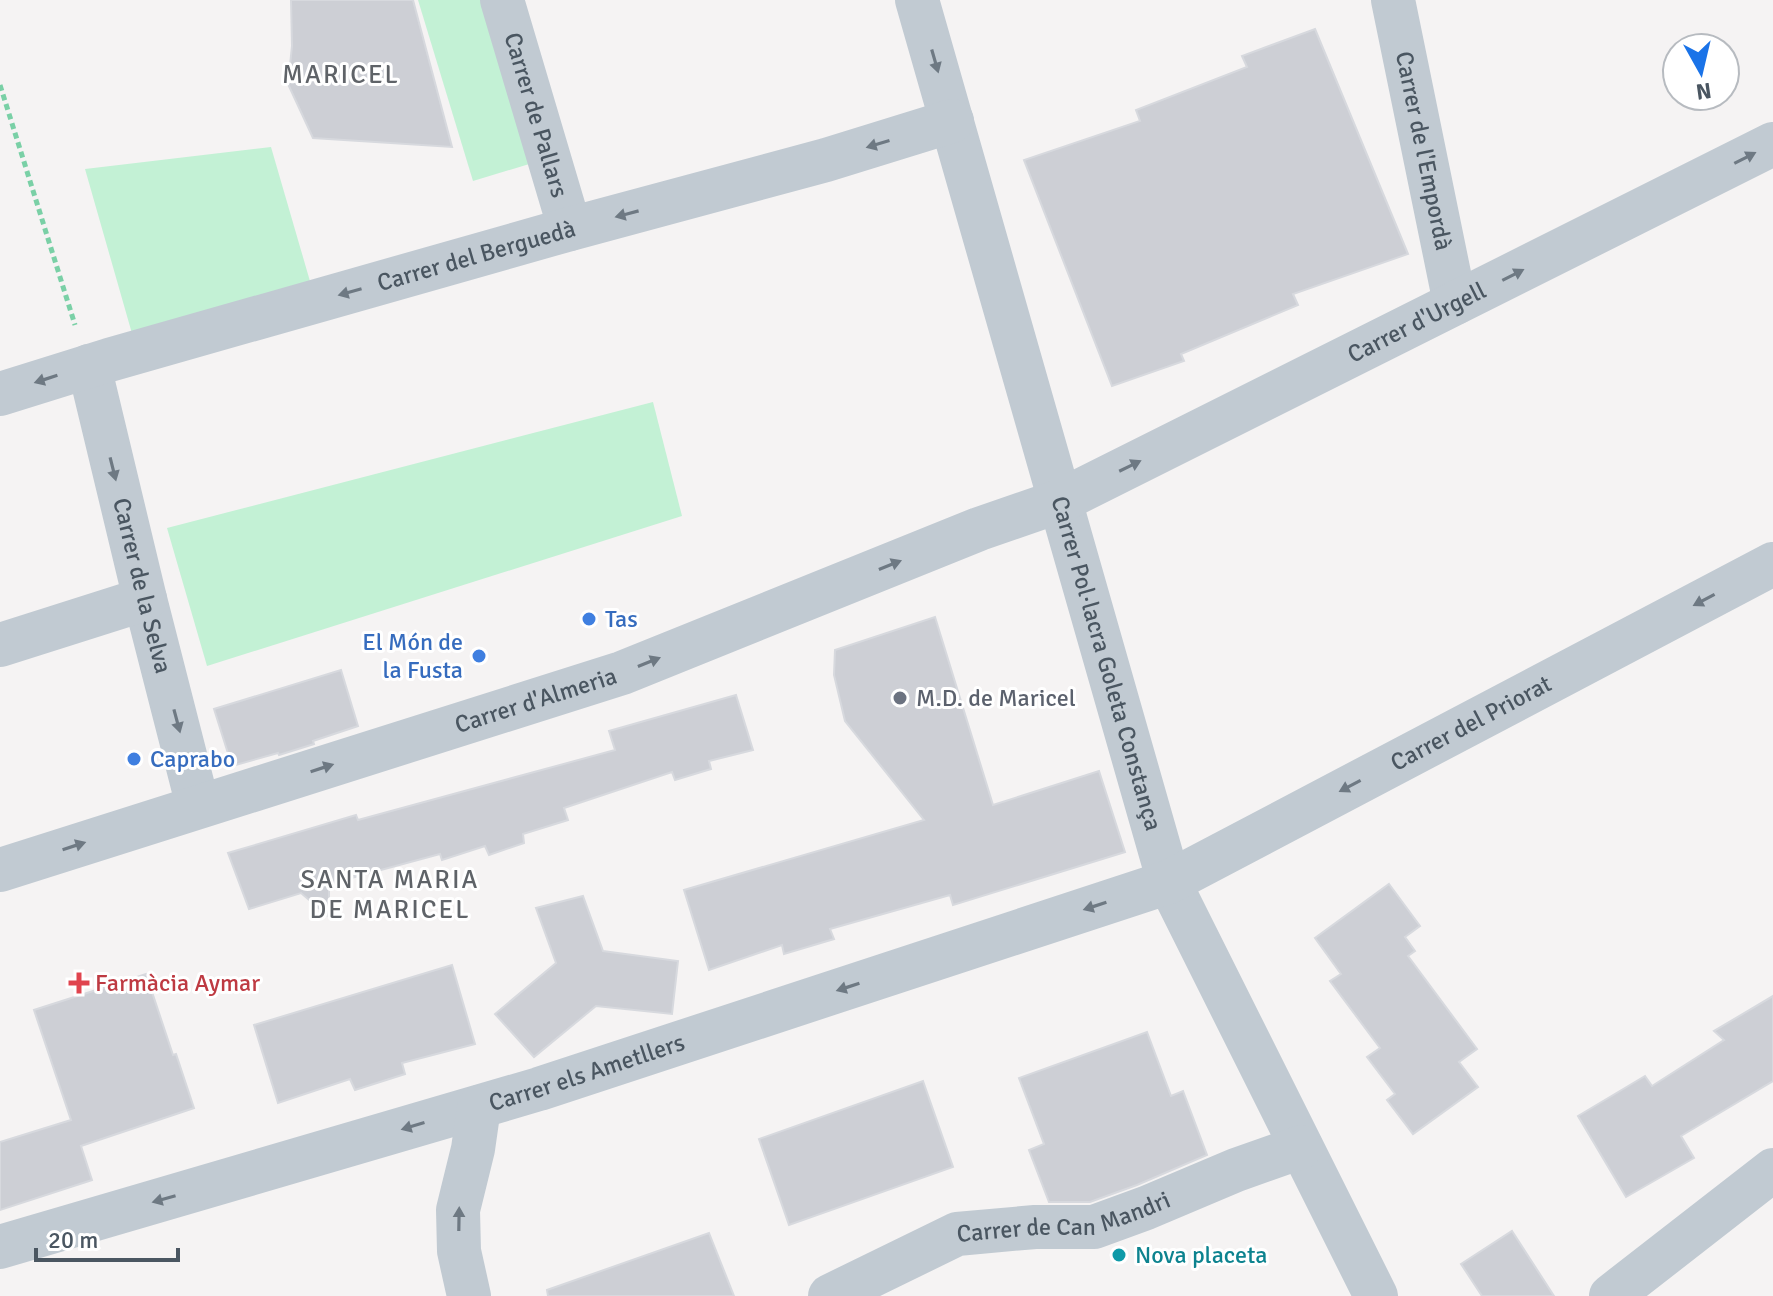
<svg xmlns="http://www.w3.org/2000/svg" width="1773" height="1296" font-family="Signika,sans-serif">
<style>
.green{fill:#c3f1d5}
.building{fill:#cdcfd5;stroke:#d7d9de;stroke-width:2}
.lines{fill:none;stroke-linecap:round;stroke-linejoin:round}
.path{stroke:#7ad0a6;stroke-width:5;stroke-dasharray:6 4;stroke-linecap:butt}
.street{stroke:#c1cad2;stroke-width:44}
.oneway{fill:#6e7983}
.shop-dot{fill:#3f7fe0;stroke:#fff;stroke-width:3}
.worship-dot{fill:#6b7280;stroke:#fff;stroke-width:3}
.health-dot{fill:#e0444e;stroke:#fff;stroke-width:3}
.culture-dot{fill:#0f9aa8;stroke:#fff;stroke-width:3}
.labels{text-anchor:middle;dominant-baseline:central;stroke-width:6;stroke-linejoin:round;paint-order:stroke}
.street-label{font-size:24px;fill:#4a5661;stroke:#fff}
.shop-label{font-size:24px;fill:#366cbe;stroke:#fff;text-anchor:start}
.worship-label{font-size:24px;fill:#5b616d;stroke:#fff;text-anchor:start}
.health-label{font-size:24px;fill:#be3a42;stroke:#fff;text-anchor:start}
.culture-label{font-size:24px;fill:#0d838f;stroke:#fff;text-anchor:start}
.neighbourhood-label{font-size:26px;letter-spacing:2px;fill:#5f6368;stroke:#fff}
</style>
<rect width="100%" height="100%" fill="#f5f3f3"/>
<!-- green -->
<g class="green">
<polygon points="418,0 502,0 549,158 473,181"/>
<polygon points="271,147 314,295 135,344 85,169"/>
<polygon points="653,402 682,516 207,666 167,528"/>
</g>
<!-- building -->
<g class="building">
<polygon points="291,0 413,0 452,147 313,138 288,84 292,46"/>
<polygon points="1315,29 1408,254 1293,294 1298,305 1181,354 1184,361 1112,386 1024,160 1140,121 1136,110 1247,67 1242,56"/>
<polygon points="935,617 993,805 1099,771 1125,852 953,905 950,895 830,929 834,939 784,954 782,945 709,970 684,890 924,820 845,721 834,675 835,650"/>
<polygon points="341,670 358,726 313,741 314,744 279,755 278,753 232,766 214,709"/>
<polygon points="736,695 753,750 709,761 711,769 675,780 672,772 564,808 568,820 523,834 524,843 489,855 485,846 442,860 440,854 329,884 329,917 301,893 249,909 228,853 356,815 358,820 615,750 609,731"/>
<polygon points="1389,884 1420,926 1405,937 1415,951 1408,956 1477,1049 1459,1062 1478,1087 1413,1134 1387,1100 1395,1094 1367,1057 1380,1048 1330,981 1341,974 1315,938"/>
<polygon points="583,896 603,951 678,961 672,1014 596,1006 534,1057 495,1014 556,963 536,908"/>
<polygon points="452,965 475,1044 402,1063 405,1074 355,1090 350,1079 278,1103 254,1025"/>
<polygon points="146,974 173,1055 176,1054 194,1108 81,1146 92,1180 0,1210 0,1142 71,1120 34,1010"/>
<polygon points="1773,996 1773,1081 1681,1136 1694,1158 1626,1197 1578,1116 1645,1076 1652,1086 1724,1040 1714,1031"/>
<polygon points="1147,1032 1171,1096 1183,1091 1207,1155 1137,1185 1090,1202 1049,1202 1029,1150 1044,1144 1019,1078"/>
<polygon points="923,1081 953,1167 789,1225 759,1139"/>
<polygon points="1512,1231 1554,1296 1482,1296 1461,1264"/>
<polygon points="709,1233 734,1296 548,1296 547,1290"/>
</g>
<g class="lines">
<!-- path -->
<polyline class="path" points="0,85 75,325"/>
<!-- street -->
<g class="street">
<path id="s1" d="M502,0L570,229"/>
<path id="s2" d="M917,0L1169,882L1376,1296"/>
<path id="s3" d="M1393,0L1455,303"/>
<path id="s4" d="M89,366L145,599L198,806"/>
<path id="s5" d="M0,394L109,360L570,229L826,160L952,121"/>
<polyline points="0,645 145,599"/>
<path id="s6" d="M0,870L622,673L979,529L1060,501L1773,144"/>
<path id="s7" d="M0,1247L539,1089L1169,882L1773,564"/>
<polyline points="469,1296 459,1251 458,1210 473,1149 479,1107"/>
<path id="s8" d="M830,1296L957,1234L1035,1227H1094L1146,1208L1236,1170L1301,1147"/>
<polyline points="1611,1296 1773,1170"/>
</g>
</g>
<!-- one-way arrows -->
<defs><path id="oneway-solid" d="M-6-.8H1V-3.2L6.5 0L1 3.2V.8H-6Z" transform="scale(2)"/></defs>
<g class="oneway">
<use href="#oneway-solid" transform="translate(935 61) rotate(74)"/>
<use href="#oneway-solid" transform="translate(878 144) rotate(163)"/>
<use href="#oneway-solid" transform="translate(1745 158) rotate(-27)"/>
<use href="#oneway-solid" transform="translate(627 214) rotate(165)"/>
<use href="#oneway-solid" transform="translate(1513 275) rotate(-27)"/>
<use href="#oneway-solid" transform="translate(350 292) rotate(164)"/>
<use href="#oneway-solid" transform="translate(46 379) rotate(162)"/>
<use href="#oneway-solid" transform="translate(1130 466) rotate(-26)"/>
<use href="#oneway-solid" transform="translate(113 469) rotate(76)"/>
<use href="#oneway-solid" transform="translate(890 565) rotate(-22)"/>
<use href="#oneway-solid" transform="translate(1704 600) rotate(152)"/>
<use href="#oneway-solid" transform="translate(649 662) rotate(-22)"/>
<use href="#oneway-solid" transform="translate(177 721) rotate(75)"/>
<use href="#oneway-solid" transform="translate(322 768) rotate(-18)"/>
<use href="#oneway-solid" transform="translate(1350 786) rotate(152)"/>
<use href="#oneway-solid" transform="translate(74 846) rotate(-18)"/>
<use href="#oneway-solid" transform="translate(1095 906) rotate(162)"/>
<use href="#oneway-solid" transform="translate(848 987) rotate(162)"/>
<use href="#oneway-solid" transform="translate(413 1126) rotate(163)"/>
<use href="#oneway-solid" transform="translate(164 1199) rotate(164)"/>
<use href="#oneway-solid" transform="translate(459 1219) rotate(-89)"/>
</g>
<!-- markers -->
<g class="shop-dot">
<circle cx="589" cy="619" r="8"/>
<circle cx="479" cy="656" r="8"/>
<circle cx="134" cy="759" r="8"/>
</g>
<circle class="worship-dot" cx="900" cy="698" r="8"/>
<path class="health-dot" d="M75 971h8v8h8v8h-8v8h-8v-8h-8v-8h8z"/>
<circle class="culture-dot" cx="1119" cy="1255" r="8"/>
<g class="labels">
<!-- street labels -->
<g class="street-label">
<text stroke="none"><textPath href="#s1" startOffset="120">Carrer de Pallars</textPath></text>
<text stroke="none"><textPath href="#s3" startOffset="154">Carrer de l'Empordà</textPath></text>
<text stroke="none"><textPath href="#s5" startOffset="496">Carrer del Berguedà</textPath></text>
<text stroke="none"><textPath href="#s6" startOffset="1522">Carrer d'Urgell</textPath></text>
<text stroke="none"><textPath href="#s4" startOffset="226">Carrer de la Selva</textPath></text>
<text stroke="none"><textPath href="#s2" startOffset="690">Carrer Pol·lacra Goleta Constança</textPath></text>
<text stroke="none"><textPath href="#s6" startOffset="562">Carrer d'Almeria</textPath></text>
<text stroke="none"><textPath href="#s7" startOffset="1566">Carrer del Priorat</textPath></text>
<text stroke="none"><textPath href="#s7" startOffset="612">Carrer els Ametllers</textPath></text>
<text stroke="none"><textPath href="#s8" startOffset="250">Carrer de Can Mandri</textPath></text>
</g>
<!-- shop labels -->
<g class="shop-label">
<text x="605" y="619">Tas</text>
<text x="463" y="642" text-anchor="end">El Món de<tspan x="463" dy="28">la Fusta</tspan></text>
<text x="150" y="759">Caprabo</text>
</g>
<!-- worship labels -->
<g class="worship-label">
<text x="916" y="698">M.D. de Maricel</text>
</g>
<!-- health labels -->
<g class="health-label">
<text x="95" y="983">Farmàcia Aymar</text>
</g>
<!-- culture labels -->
<g class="culture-label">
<text x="1135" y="1255">Nova placeta</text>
</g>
<!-- neighbourhood labels -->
<g class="neighbourhood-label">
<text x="341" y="75">MARICEL</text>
<text x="390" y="880">SANTA MARIA<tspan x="390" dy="30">DE MARICEL</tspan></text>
</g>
</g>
<!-- north arrow -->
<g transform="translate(1701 72) rotate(172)"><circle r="38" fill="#ffffff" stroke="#b7bbc0" stroke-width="2"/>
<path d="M0-6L14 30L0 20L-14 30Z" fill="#1a73e8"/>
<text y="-12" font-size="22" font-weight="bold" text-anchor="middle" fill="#4a5661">N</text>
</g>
<!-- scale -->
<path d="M36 1248v12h142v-12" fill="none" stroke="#4a5661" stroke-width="4"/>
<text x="48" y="1248" font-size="24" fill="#4a5661" stroke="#ffffff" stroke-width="6" paint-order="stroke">20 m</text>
</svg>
